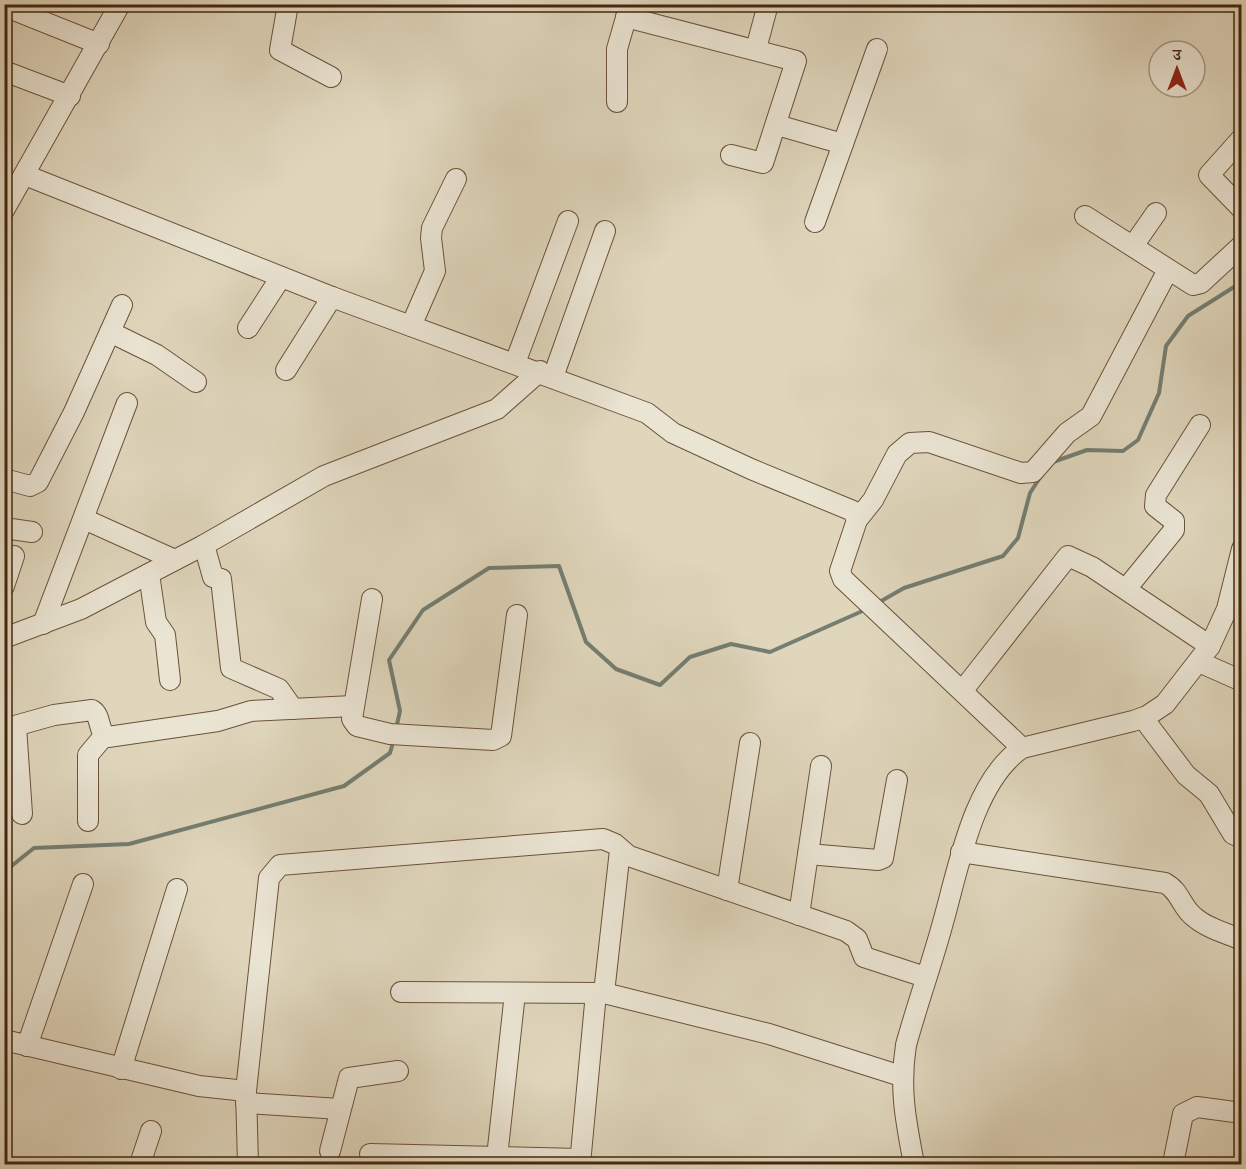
<svg xmlns="http://www.w3.org/2000/svg" width="1246" height="1169" font-family="'Old Standard TT','Noto Serif Devanagari',serif">
<style>
.lines{fill:none;stroke-linecap:round;stroke-linejoin:round}
.stream{stroke:#747e71;stroke-width:4}
.minor-casing{stroke:#6c5239;stroke-width:22}
.minor{stroke:#eae4d3;stroke-width:20}
</style>
<rect width="100%" height="100%" fill="#dfd6bc"/>
<filter id="stains"><feTurbulence type="fractalNoise" baseFrequency=".00333" numOctaves="4"/><feColorMatrix values="0 0 0 0 .2 0 0 0 0 .09 0 0 0 0 .02 0 0 0 .5 -.17"/></filter>
<radialGradient id="worn" r=".72"><stop offset=".6" stop-color="#630" stop-opacity="0"/><stop offset="1" stop-color="#630" stop-opacity=".3"/></radialGradient>
<g class="lines">
<!-- stream -->
<g class="stream">
<polyline points="1053,462 1087,450 1123,451 1138,440 1159,393 1166,346 1188,316 1242,282"/>
<polyline points="876,604 904,588 1003,556 1018,538 1030,493 1041,476"/>
<polyline points="396,729 400,711 389,660 423,610 489,568 559,566 586,642 616,669 660,685 690,657 731,644 770,652 867,609"/>
<polyline points="4,872 34,848 129,844 344,786 390,753 394,739"/>
<polyline points="4,903 4,912"/>
</g>
<defs>
<g id="minor">
<polyline points="288,4 280,50 331,77"/>
<polyline points="4,6 99,44"/>
<polyline points="626,17 796,61 763,163 731,155"/>
<polyline points="756,49 768,4"/>
<polyline points="4,71 70,96"/>
<polyline points="617,102 617,49 630,4"/>
<polyline points="777,125 843,144"/>
<polyline points="1242,138 1209,175 1242,209"/>
<polyline points="25,175 332,297 647,413 673,433 751,469 853,511 857,520 840,571 843,579 1022,748"/>
<polyline points="4,210 120,4"/>
<polyline points="1085,216 1193,285 1201,283 1242,245"/>
<polyline points="815,222 877,49"/>
<polyline points="1133,246 1156,213"/>
<polyline points="411,326 435,271 431,238 432,228 456,179"/>
<polyline points="248,328 281,277"/>
<polyline points="110,332 157,355 196,382"/>
<polyline points="515,363 568,221"/>
<polyline points="286,370 332,297"/>
<polyline points="553,377 605,231"/>
<polyline points="4,479 30,486 38,482 74,412 122,305"/>
<polyline points="84,519 175,560"/>
<polyline points="857,520 873,500 897,454 910,443 929,442 1021,473 1033,472 1067,433 1091,416 1168,270"/>
<polyline points="4,528 32,532"/>
<polyline points="204,545 213,577 221,579 231,668 279,689 293,709"/>
<polyline points="149,574 156,622 165,635 170,680"/>
<polyline points="4,586 14,556"/>
<polyline points="1126,589 1174,530 1174,521 1155,506 1156,495 1200,425"/>
<polyline points="372,599 352,719 357,726 390,734 493,740 501,736 517,615"/>
<polyline points="43,624 127,403"/>
<polyline points="4,638 81,609 204,545 324,476 497,409 540,371"/>
<polyline points="1199,662 1242,681"/>
<polyline points="963,690 1068,556 1092,567 1210,646"/>
<polyline points="1143,718 1186,775 1209,794 1233,834 1242,838"/>
<polyline points="16,726 22,814"/>
<path d="M4,729L54,715L92,710C102,716 97,732 108,737L218,721L251,711L353,706"/>
<polyline points="88,821 88,755 104,736"/>
<path d="M961,852L1165,883C1180,891 1181,906 1193,916C1206,928 1226,933 1242,940"/>
<polyline points="808,854 878,860 883,858 897,780"/>
<polyline points="727,890 750,743"/>
<polyline points="799,915 821,766"/>
<polyline points="401,992 604,993 769,1034 901,1076"/>
<polyline points="604,993 620,850"/>
<polyline points="4,1040 199,1086 246,1091"/>
<polyline points="27,1046 83,884"/>
<polyline points="121,1069 177,889"/>
<polyline points="246,1103 340,1109"/>
<polyline points="330,1151 349,1078 398,1071"/>
<polyline points="370,1154 580,1159"/>
<polyline points="497,1157 515,993"/>
<polyline points="140,1164 151,1131"/>
<polyline points="248,1164 246,1091 269,878 280,865 603,839 615,844 629,856 846,931 857,939 864,957 925,977"/>
<polyline points="580,1164 596,993"/>
<path d="M914,1164C906,1122 899,1089 906,1045C917,1005 931,966 942,926C958,871 972,782 1022,748L1133,721L1147,716L1165,704L1210,646L1227,609L1242,549"/>
<polyline points="1173,1164 1183,1114 1197,1107 1242,1113"/>
</g>
</defs>
<!-- minor casing -->
<use href="#minor" class="minor-casing"/>
<!-- minor -->
<use href="#minor" class="minor"/>
</g>
<!-- margin -->
<rect width="1246" height="1169" fill="none" stroke="#dfd6bc" stroke-width="24"/>
<rect x="6" y="6" width="1234" height="1157" fill="none" stroke="#45260d" stroke-width="3"/>
<rect x="12" y="12" width="1222" height="1145" fill="none" stroke="#45260d" stroke-width="1.5"/>
<!-- north arrow -->
<g transform="translate(1177 69)"><circle r="28" fill="#eae4d3" stroke="#a89884" stroke-width="1.5"/>
<path d="M0-4.5L10 22L0 15L-10 22Z" fill="#8f2418"/>
<text y="-9" font-size="16" font-weight="bold" text-anchor="middle" fill="#45260d">उ</text>
</g>
<rect width="100%" height="100%" filter="url(#stains)"/>
<rect width="100%" height="100%" fill="url(#worn)"/>
</svg>
